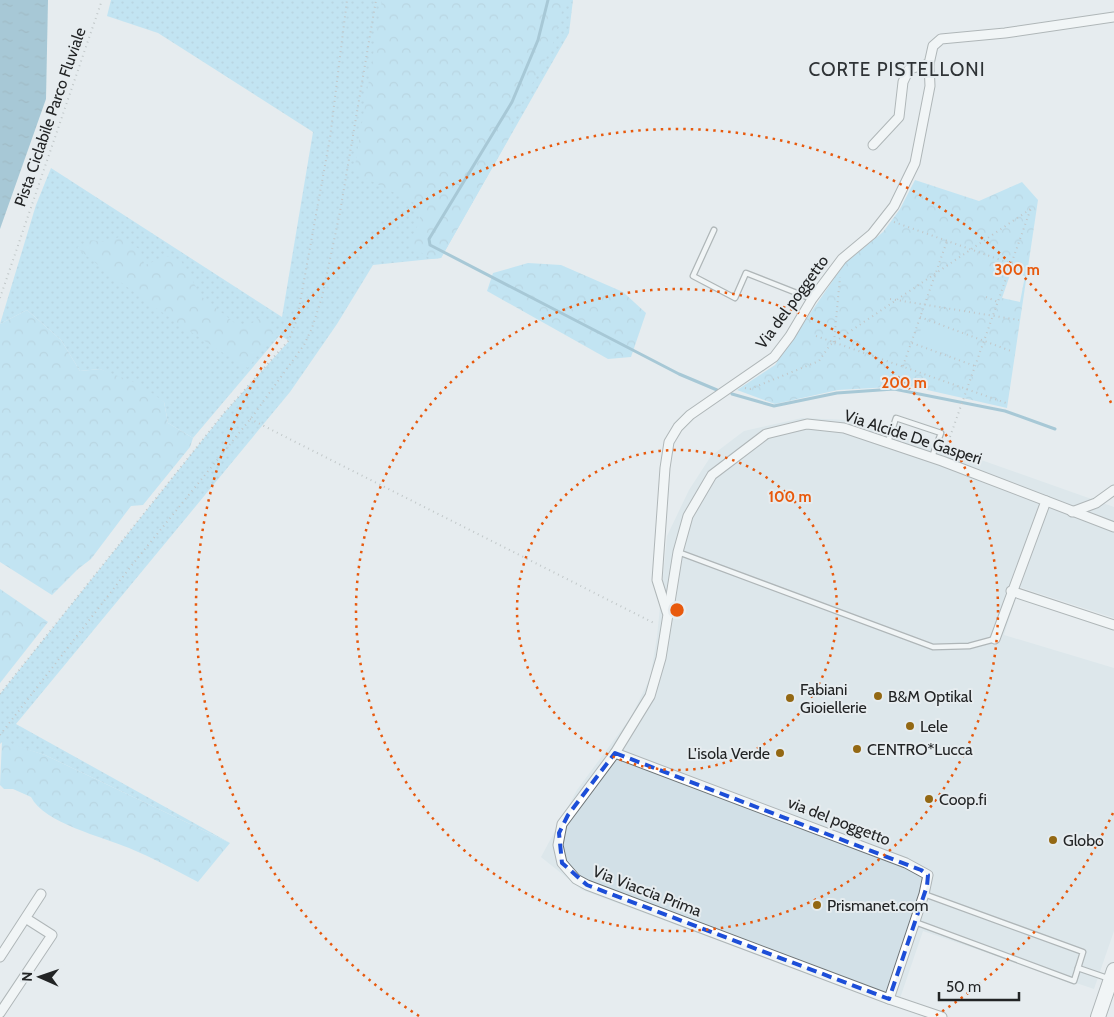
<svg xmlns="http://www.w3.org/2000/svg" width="1114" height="1017" font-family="Cabin,sans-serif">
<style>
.built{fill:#d2e0e7}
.grass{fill:url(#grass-dots)}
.forest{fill:url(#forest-crowns);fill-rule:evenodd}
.garden{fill:#98d9f6}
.water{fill:url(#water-ripples)}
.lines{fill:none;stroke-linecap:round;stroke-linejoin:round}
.stream{stroke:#5c9cb8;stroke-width:3}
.service-casing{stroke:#6e7476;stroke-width:7}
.minor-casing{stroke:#6e7476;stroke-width:11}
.primary-casing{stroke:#6e7476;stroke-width:16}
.path{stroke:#95999b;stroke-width:2;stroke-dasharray:1 4;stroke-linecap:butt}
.service{stroke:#fff;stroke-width:4.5}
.minor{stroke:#fff;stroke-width:9}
.primary{stroke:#fff;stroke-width:14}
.marked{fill:none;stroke:#1d4ed8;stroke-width:4;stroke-dasharray:10 6;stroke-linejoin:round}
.ring{fill:none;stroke:#e8590c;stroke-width:2.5;stroke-dasharray:2.5 5}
.poi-dot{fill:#936813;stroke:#e6ecef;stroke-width:2}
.labels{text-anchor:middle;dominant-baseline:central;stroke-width:4;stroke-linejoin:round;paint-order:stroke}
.street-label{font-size:16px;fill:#222425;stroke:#e6ecef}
.poi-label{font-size:16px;fill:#222425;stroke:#e6ecef;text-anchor:start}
.quarter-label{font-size:19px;letter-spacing:1px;fill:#2f3336;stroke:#e6ecef}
.centre{fill:#e8590c;stroke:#e6ecef;stroke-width:2.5}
.ring-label{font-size:15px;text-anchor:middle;font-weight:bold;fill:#e8590c;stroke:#e6ecef;stroke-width:4;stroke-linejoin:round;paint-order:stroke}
</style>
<defs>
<pattern id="grass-dots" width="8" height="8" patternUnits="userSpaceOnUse" patternTransform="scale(1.25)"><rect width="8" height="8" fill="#98d9f6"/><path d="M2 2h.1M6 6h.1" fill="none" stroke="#83bad3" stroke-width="1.8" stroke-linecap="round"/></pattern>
<pattern id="forest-crowns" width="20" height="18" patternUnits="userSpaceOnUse" patternTransform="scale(1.25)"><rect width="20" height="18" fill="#98d9f6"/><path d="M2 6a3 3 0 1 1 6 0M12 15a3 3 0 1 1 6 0" fill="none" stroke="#83bad3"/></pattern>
<pattern id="water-ripples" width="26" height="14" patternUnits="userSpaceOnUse" patternTransform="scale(1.25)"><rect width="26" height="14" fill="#5c9cb8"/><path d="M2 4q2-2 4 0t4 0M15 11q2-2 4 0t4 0" fill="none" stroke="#4c7f95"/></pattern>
</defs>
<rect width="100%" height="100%" fill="#e6ecef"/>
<!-- built -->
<polygon class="built" points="802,418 849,420 950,449 1114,507 1114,618 1019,587 1004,635 1114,668 1114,931 1094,989 923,931 897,1007 582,890 541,857 577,790 631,717 650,678 657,637 667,536 689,490 711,456 744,431"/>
<!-- grass -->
<polygon class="grass" points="111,0 573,0 569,33 441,258 373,265 337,324 290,392 16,724 230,843 45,755 2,742 0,744 0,694 224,413 289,341 280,335 193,438 168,423 164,402 100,369 80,371 61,340 27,310 0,324 36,205 51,168 282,317 313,132 158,33 107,16"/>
<!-- forest -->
<g class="forest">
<polygon points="382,0 565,0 552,47 510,125 509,138 441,258 431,259 408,244 420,221 420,206 354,172"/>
<path d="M915,180L979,201L1022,182L1038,200L1007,408L892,382L890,387L838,390L775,404L737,390L775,365L844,264L883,232L900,209ZM1011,272L1025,276L1020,302L1002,298Z"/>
<path d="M119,237L141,250L143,266L166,256L181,261L202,297L241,328L261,318L275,331L248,368C188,332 131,292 77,248L89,240L107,242Z"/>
<polygon points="528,263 561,265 623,292 646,313 631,357 608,359 487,291 493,273"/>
<polygon points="27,310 61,340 80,371 100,369 141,385 164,402 168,423 193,438 190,447 143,505 131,506 91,559 78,569 52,595 0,562 0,324"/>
<polygon points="0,589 48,622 0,683"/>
<path d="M2,741L45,755L230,843L198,882C175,870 153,858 129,848C103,837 44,823 31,797L13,789H4L0,785Z"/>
</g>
<!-- garden -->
<polygon class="garden" points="924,321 968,337 961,359 916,343"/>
<!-- water -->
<polygon class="water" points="0,0 48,0 46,99 0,229"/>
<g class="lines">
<!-- stream -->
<g class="stream">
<polyline points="548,0 538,40 512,102 429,239 430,245 679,374 717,390"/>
<polyline points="732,394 774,406 837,393 894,389 1005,411 1055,429"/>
</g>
<defs>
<g id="service">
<polyline points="714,230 693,276 735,298 746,273 812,299"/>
<polyline points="888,442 896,418 941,433 932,457"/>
<polyline points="678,552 933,647 969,646 995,639"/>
<polyline points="915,922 1074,981 1083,952 924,894"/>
<polyline points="1078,968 1110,979"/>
</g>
<g id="minor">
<polyline points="873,145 899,117 903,82 909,69 929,64"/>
<polyline points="1072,512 1096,503 1114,490"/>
<polyline points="1011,591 1114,625"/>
<polyline points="667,612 657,580 665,468 669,442 678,427 690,415 774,357 790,336 812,299 842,259 872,234 894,206 915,163 930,86 929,64 933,46 941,39 1005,33 1114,17"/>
<polyline points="995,639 1046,501"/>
<polyline points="615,753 906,863 928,875 924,894 889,999"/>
<polyline points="0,957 41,894"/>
<polyline points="0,1013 52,935 30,921"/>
<polyline points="942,1017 889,999 587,885 576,879 562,863 558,845 562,824 615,753 650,696 661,658 678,552 688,516 712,475 766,434 807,424 844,428 942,461 1114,527"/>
</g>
<polyline id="primary" points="1098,1017 1114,970"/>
</defs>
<!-- service casing -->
<use href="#service" class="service-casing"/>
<!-- minor casing -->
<use href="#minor" class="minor-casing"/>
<!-- primary casing -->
<use href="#primary" class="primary-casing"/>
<!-- path -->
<g class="path">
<polyline points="894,222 1026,269"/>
<polyline points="995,271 1008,276"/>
<polyline points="986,297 998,302"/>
<polyline points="0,298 102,0"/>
<polyline points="890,299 1019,320"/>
<polyline points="920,317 1011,351"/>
<polyline points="816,336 1006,403"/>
<polyline points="834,342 840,277"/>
<polyline points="912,343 975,366"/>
<polyline points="903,366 947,241"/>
<polyline points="745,388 750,389 819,361 830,345 1032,208"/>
<polyline points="250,419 656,624"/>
<polyline points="945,451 1031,208"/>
<polyline points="0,694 224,413 289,340 297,319 330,138 347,0"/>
<polyline points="0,735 132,565 252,417 304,345 312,328 322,297 340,212 376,0"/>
</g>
<!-- service -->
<use href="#service" class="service"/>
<!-- minor -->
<use href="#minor" class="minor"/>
<!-- primary -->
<use href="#primary" class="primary"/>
</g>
<!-- marked area -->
<path d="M0 0H1114V1017H0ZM615,753L921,870L928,875L927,886L889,999L587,885L562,863L559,833L568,815Z" fill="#e6ecef" fill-opacity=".55" fill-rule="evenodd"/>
<path class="marked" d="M615,753L921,870L928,875L927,886L889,999L587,885L562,863L559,833L568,815Z"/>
<!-- distance rings -->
<g class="ring">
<circle cx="677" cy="610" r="160"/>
<circle cx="677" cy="610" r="321"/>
<path d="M1113 813A481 481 0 0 1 935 1016M419 1016A481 481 0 1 1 1113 407"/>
</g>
<!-- markers -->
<g class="poi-dot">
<circle cx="878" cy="696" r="5"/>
<circle cx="790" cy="698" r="5"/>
<circle cx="910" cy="726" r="5"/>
<circle cx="857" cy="749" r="5"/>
<circle cx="780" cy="753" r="5"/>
<circle cx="929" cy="799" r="5"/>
<circle cx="1053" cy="840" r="5"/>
<circle cx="817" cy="905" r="5"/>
</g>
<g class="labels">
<!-- street labels -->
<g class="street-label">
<text transform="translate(50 117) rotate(-71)">Pista Ciclabile Parco Fluviale</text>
<text transform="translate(792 302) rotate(-54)">Via del poggetto</text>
<text transform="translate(913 437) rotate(18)">Via Alcide De Gasperi</text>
<text transform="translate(839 821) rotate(21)">via del poggetto</text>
<text transform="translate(647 891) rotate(21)">Via Viaccia Prima</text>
</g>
<!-- poi labels -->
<g class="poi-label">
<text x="800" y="689">Fabiani<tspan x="800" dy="18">Gioiellerie</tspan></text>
<text x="888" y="696">B&amp;M Optikal</text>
<text x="920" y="726">Lele</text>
<text x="867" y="749">CENTRO*Lucca</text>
<text x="770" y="753" text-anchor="end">L'isola Verde</text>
<text x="939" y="799">Coop.fi</text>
<text x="1063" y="840">Globo</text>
<text x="827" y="905">Prismanet.com</text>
</g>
<!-- quarter labels -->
<g class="quarter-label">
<text x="897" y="69">CORTE PISTELLONI</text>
</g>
</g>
<circle cx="677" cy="610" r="8" class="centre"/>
<g class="ring-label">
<text x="1017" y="275">300 m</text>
<text x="904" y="388">200 m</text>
<text x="790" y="502">100 m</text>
</g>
<!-- north arrow -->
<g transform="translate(40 977) rotate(272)" stroke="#e6ecef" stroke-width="4" paint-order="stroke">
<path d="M0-4L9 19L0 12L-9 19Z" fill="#222425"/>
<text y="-8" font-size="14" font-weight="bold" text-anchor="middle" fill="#222425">N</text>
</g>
<!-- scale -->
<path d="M939 992v8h80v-8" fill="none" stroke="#222425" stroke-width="2.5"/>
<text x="946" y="992" font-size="15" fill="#222425" stroke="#e6ecef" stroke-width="4" paint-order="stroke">50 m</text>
</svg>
